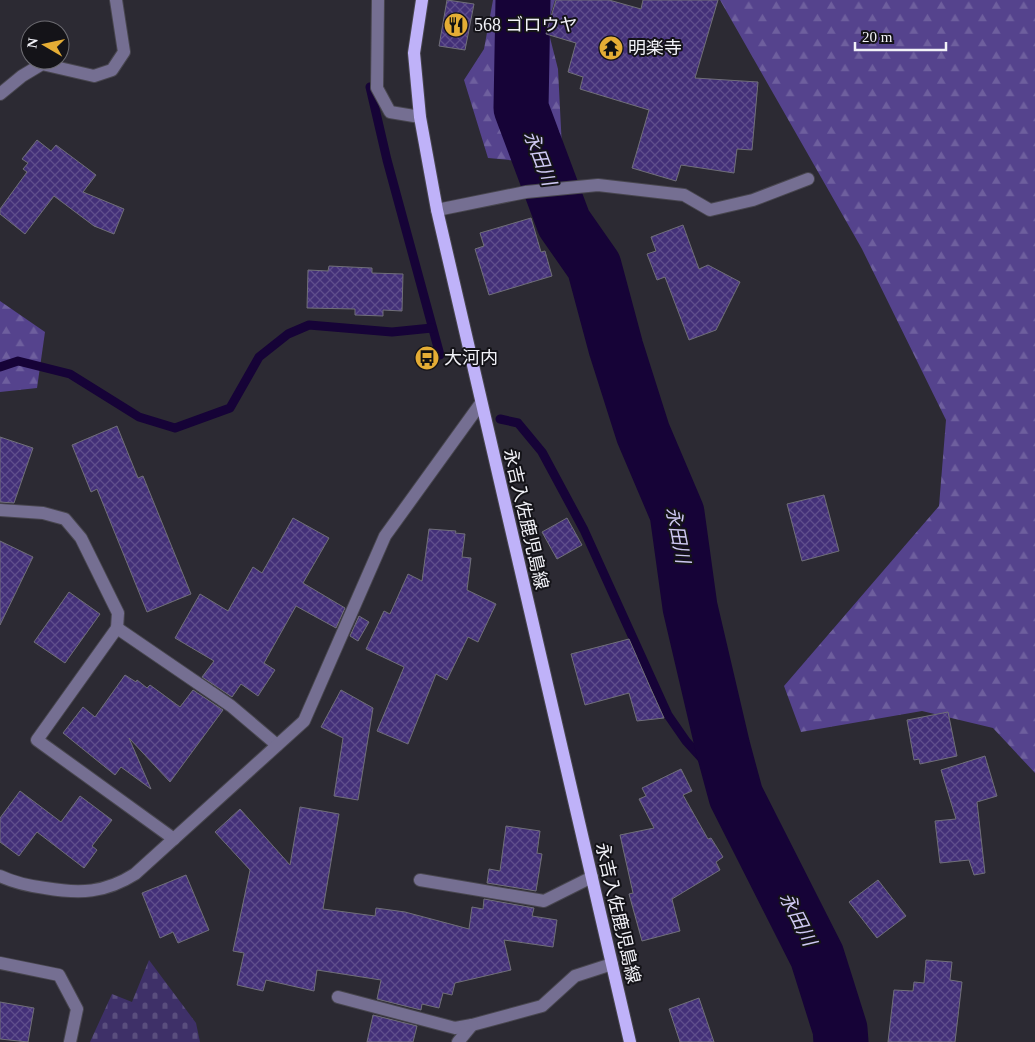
<svg xmlns="http://www.w3.org/2000/svg" width="1035" height="1042" font-family="'Times New Roman','Noto Sans JP',serif">
<style>
.forest{fill:url(#forest-firs)}
.cemetery{fill:url(#cemetery-stones)}
.lines{fill:none;stroke-linecap:round;stroke-linejoin:round}
.stream{stroke:#160337;stroke-width:9}
.river{stroke:#160337;stroke-width:55}
.building{fill:url(#building-cross-hatch);stroke:#706f79}
.minor-casing{stroke:#48464f;stroke-width:14}
.major-casing{stroke:#48464f;stroke-width:14}
.minor{stroke:#756f92;stroke-width:12}
.major{stroke:#bfb2f9;stroke-width:12}
.labels{text-anchor:middle;dominant-baseline:central;stroke-width:4;stroke-linejoin:round;paint-order:stroke}
.poi-label{font-size:18px;fill:#f2f2f8;stroke:#141318;text-anchor:start}
.street-label{font-size:18px;fill:#f2f2f8;stroke:#141318}
.water-label{font-size:19px;font-style:italic;fill:#cec8f2;stroke:#141318}
</style>
<defs>
<pattern id="forest-firs" width="22" height="20" patternUnits="userSpaceOnUse" patternTransform="scale(1.25)"><rect width="22" height="20" fill="#55438d"/><path d="M5 1l3.5 6h-7zM16 11l3.5 6h-7z" fill="#6e5f9e"/></pattern>
<pattern id="cemetery-stones" width="16" height="16" patternUnits="userSpaceOnUse" patternTransform="scale(1.25)"><rect width="16" height="16" fill="#3e3068"/><path d="M2 7V4a2 2 0 0 1 4 0v3zM10 15v-3a2 2 0 0 1 4 0v3z" fill="#5a4e7e"/></pattern>
<pattern id="building-cross-hatch" width="8" height="8" patternUnits="userSpaceOnUse" patternTransform="scale(1.25)"><rect width="8" height="8" fill="#433078"/><path d="M0 0l8 8M0 8l8-8" fill="none" stroke="#5f4e8c"/></pattern>
</defs>
<rect width="100%" height="100%" fill="#2c2a33"/>
<!-- forest -->
<g class="forest">
<polygon points="493,0 555,0 547,26 558,69 562,148 540,163 488,158 464,80 484,49"/>
<polygon points="720,0 1035,0 1035,773 993,728 922,711 801,732 784,686 939,506 946,420 862,249"/>
<polygon points="0,301 45,332 37,388 0,392"/>
</g>
<!-- cemetery -->
<polygon class="cemetery" points="149,960 196,1023 200,1042 90,1042 112,994 132,1002"/>
<g class="lines">
<!-- stream -->
<g class="stream">
<polyline points="370,87 387,160 440,355"/>
<polyline points="0,367 18,361 70,374 139,417 175,428 230,408 259,357 288,334 309,325 392,332 432,328"/>
<polyline points="500,419 518,423 542,452 584,530 668,715 686,741 736,796"/>
</g>
<!-- river -->
<polyline class="river" points="523,0 521,108 564,223 594,266 616,348 643,433 677,513 690,607 723,748 736,796 817,956 840,1029 841,1042"/>
</g>
<!-- building -->
<g class="building">
<polygon points="447,0 474,4 465,50 439,46"/>
<polygon points="556,0 609,0 641,9 643,0 718,0 695,78 758,82 752,150 737,149 734,173 681,165 676,181 632,168 649,110 580,89 583,77 568,72 576,43 546,34"/>
<polygon points="37,140 51,151 56,145 96,175 83,192 124,209 114,234 94,226 54,196 25,234 0,214 0,209 27,172 23,169 28,163 22,159"/>
<polygon points="531,218 541,252 545,251 552,276 489,295 475,249 484,246 480,233"/>
<polygon points="683,225 699,269 708,265 740,282 716,330 689,340 665,277 657,280 647,254 656,251 651,237"/>
<polygon points="329,266 372,268 372,273 403,274 402,311 383,310 383,316 355,315 355,309 307,308 308,270 328,271"/>
<polygon points="117,426 138,478 143,476 191,594 147,612 97,489 91,492 72,445"/>
<polygon points="0,437 33,448 14,503 0,502"/>
<polygon points="824,495 839,551 802,561 787,504"/>
<polygon points="293,518 329,538 303,583 345,608 336,628 296,606 264,663 275,670 258,696 241,684 232,697 202,677 214,661 175,638 200,594 228,611 253,567 262,573"/>
<polygon points="567,518 582,545 557,559 542,532"/>
<polygon points="429,529 456,531 455,533 465,534 462,557 471,558 467,590 496,604 478,642 468,637 447,680 436,674 408,744 377,731 404,667 366,649 384,611 390,614 408,574 422,581"/>
<polygon points="0,541 33,557 0,625"/>
<polygon points="69,592 100,614 65,663 34,642"/>
<polygon points="359,616 369,622 358,641 350,636"/>
<polygon points="629,639 650,687 664,718 637,721 629,693 585,705 571,654"/>
<polygon points="125,675 136,682 137,680 147,688 150,685 180,707 193,690 223,710 170,782 129,738 151,789 121,767 115,775 63,733 83,707 95,717"/>
<polygon points="341,690 373,708 358,800 334,796 343,738 321,727"/>
<polygon points="948,712 957,756 920,764 919,759 914,760 907,720"/>
<polygon points="985,756 997,796 977,802 985,873 974,875 969,860 940,863 935,821 956,819 941,770"/>
<polygon points="681,769 692,791 683,795 708,839 711,838 723,857 716,862 720,870 672,899 680,931 642,941 629,894 633,893 620,835 654,828 639,799 646,796 642,788"/>
<polygon points="20,791 61,822 80,796 112,820 92,846 97,850 84,868 37,832 19,856 0,842 0,818"/>
<polygon points="300,807 339,814 323,909 375,916 376,908 405,912 469,929 472,907 483,909 484,899 534,908 532,916 557,920 553,947 504,940 511,970 455,983 452,995 443,993 439,1008 422,1004 421,1010 377,999 381,980 317,970 314,991 266,980 263,991 237,985 244,953 233,951 250,870 215,832 240,809 290,865"/>
<polygon points="506,826 540,831 537,853 542,854 536,891 487,883 489,869 500,871"/>
<polygon points="186,875 209,930 178,943 173,932 160,938 142,893"/>
<polygon points="878,880 906,916 877,938 849,902"/>
<polygon points="926,960 952,962 950,980 962,982 955,1042 888,1042 894,990 913,991 914,982 924,983"/>
<polygon points="699,998 714,1042 680,1042 669,1009"/>
<polygon points="0,1002 34,1008 28,1042 0,1039"/>
<polygon points="373,1015 417,1026 413,1042 367,1042"/>
</g>
<g class="lines">
<defs>
<g id="minor">
<polyline points="378,0 377,88 390,112 420,117"/>
<polyline points="0,94 22,76 42,64 94,76 112,70 124,52 116,0"/>
<polyline points="437,210 526,192 598,185 684,195 710,210 753,200 808,179"/>
<polyline points="0,510 43,513 65,519 81,538 118,613 117,628"/>
<polyline points="174,839 37,740 117,628 231,706 277,745"/>
<path d="M0,876C15,883 29,886 45,888C80,894 105,893 135,874L304,721L385,536L481,403"/>
<polyline points="420,880 544,901 592,877"/>
<polyline points="0,963 59,975 77,1009 70,1042"/>
<polyline points="338,997 455,1028 472,1025 542,1006 575,976 612,964"/>
<polyline points="458,1042 472,1025"/>
</g>
<polyline id="major" points="422,0 414,53 420,117 437,210 630,1042"/>
</defs>
<!-- minor casing -->
<use href="#minor" class="minor-casing"/>
<!-- major casing -->
<use href="#major" class="major-casing"/>
<!-- minor -->
<use href="#minor" class="minor"/>
<!-- major -->
<use href="#major" class="major"/>
</g>
<!-- icons -->
<defs>
<symbol id="restaurant-disc" viewBox="-11 -11 22 22"><circle r="9.5" fill="#e5ad35" stroke="#141318"/><path d="M-5-6h1v4h1v-4h1v4h1v-4h1v5L-1.5 .5V6h-2V.5L-5-1ZM5-6V6H3V1.5H1.5Q1.5-4 5-6Z" fill="#111"/></symbol>
<symbol id="temple-disc" viewBox="-11 -11 22 22"><circle r="9.5" fill="#e5ad35" stroke="#141318"/><path d="M0-6L5-2H3V0L6.5 2.5H4V6H1.5V3h-3V6H-4V2.5H-6.5L-3 0V-2H-5Z" fill="#111"/></symbol>
<symbol id="bus-disc" viewBox="-11 -11 22 22"><circle r="9.5" fill="#e5ad35" stroke="#141318"/><path d="M-5-6H5V4H4V6H2V4H-2V6H-4V4H-5ZM-3.5-4V0h7V-4ZM-3.5 1.2v1.5H-2V1.2ZM2 1.2v1.5H3.5V1.2Z" fill="#111"/></symbol>
</defs>
<g fill-rule="evenodd">
<use href="#restaurant-disc" x="442" y="11" width="28" height="28"/>
<use href="#temple-disc" x="597" y="34" width="28" height="28"/>
<use href="#bus-disc" x="413" y="344" width="28" height="28"/>
</g>
<g class="labels">
<!-- poi labels -->
<g class="poi-label">
<text x="474" y="25">568 ゴロウヤ</text>
<text x="628" y="48">明楽寺</text>
<text x="444" y="358">大河内</text>
</g>
<!-- street labels -->
<g class="street-label">
<text transform="translate(526 519) rotate(77)">永吉入佐鹿児島線</text>
<text transform="translate(618 913) rotate(77)">永吉入佐鹿児島線</text>
</g>
<!-- water labels -->
<g class="water-label">
<text transform="translate(540 158) rotate(69)">永田川</text>
<text transform="translate(678 535) rotate(79)">永田川</text>
<text transform="translate(798 919) rotate(63)">永田川</text>
</g>
</g>
<!-- north arrow -->
<g transform="translate(45 45) rotate(279)"><circle r="24" fill="#141318" stroke="#6d6c72"/>
<path d="M0-4L9 19L0 12L-9 19Z" fill="#e5ad35"/>
<text y="-8" font-size="14" font-weight="bold" text-anchor="middle" fill="#f2f2f8">N</text>
</g>
<!-- scale -->
<path d="M855 42v8h91v-8" fill="none" stroke="#f2f2f8" stroke-width="2.5"/>
<text x="862" y="42" font-size="15" fill="#f2f2f8" stroke="#141318" stroke-width="4" paint-order="stroke">20 m</text>
</svg>
